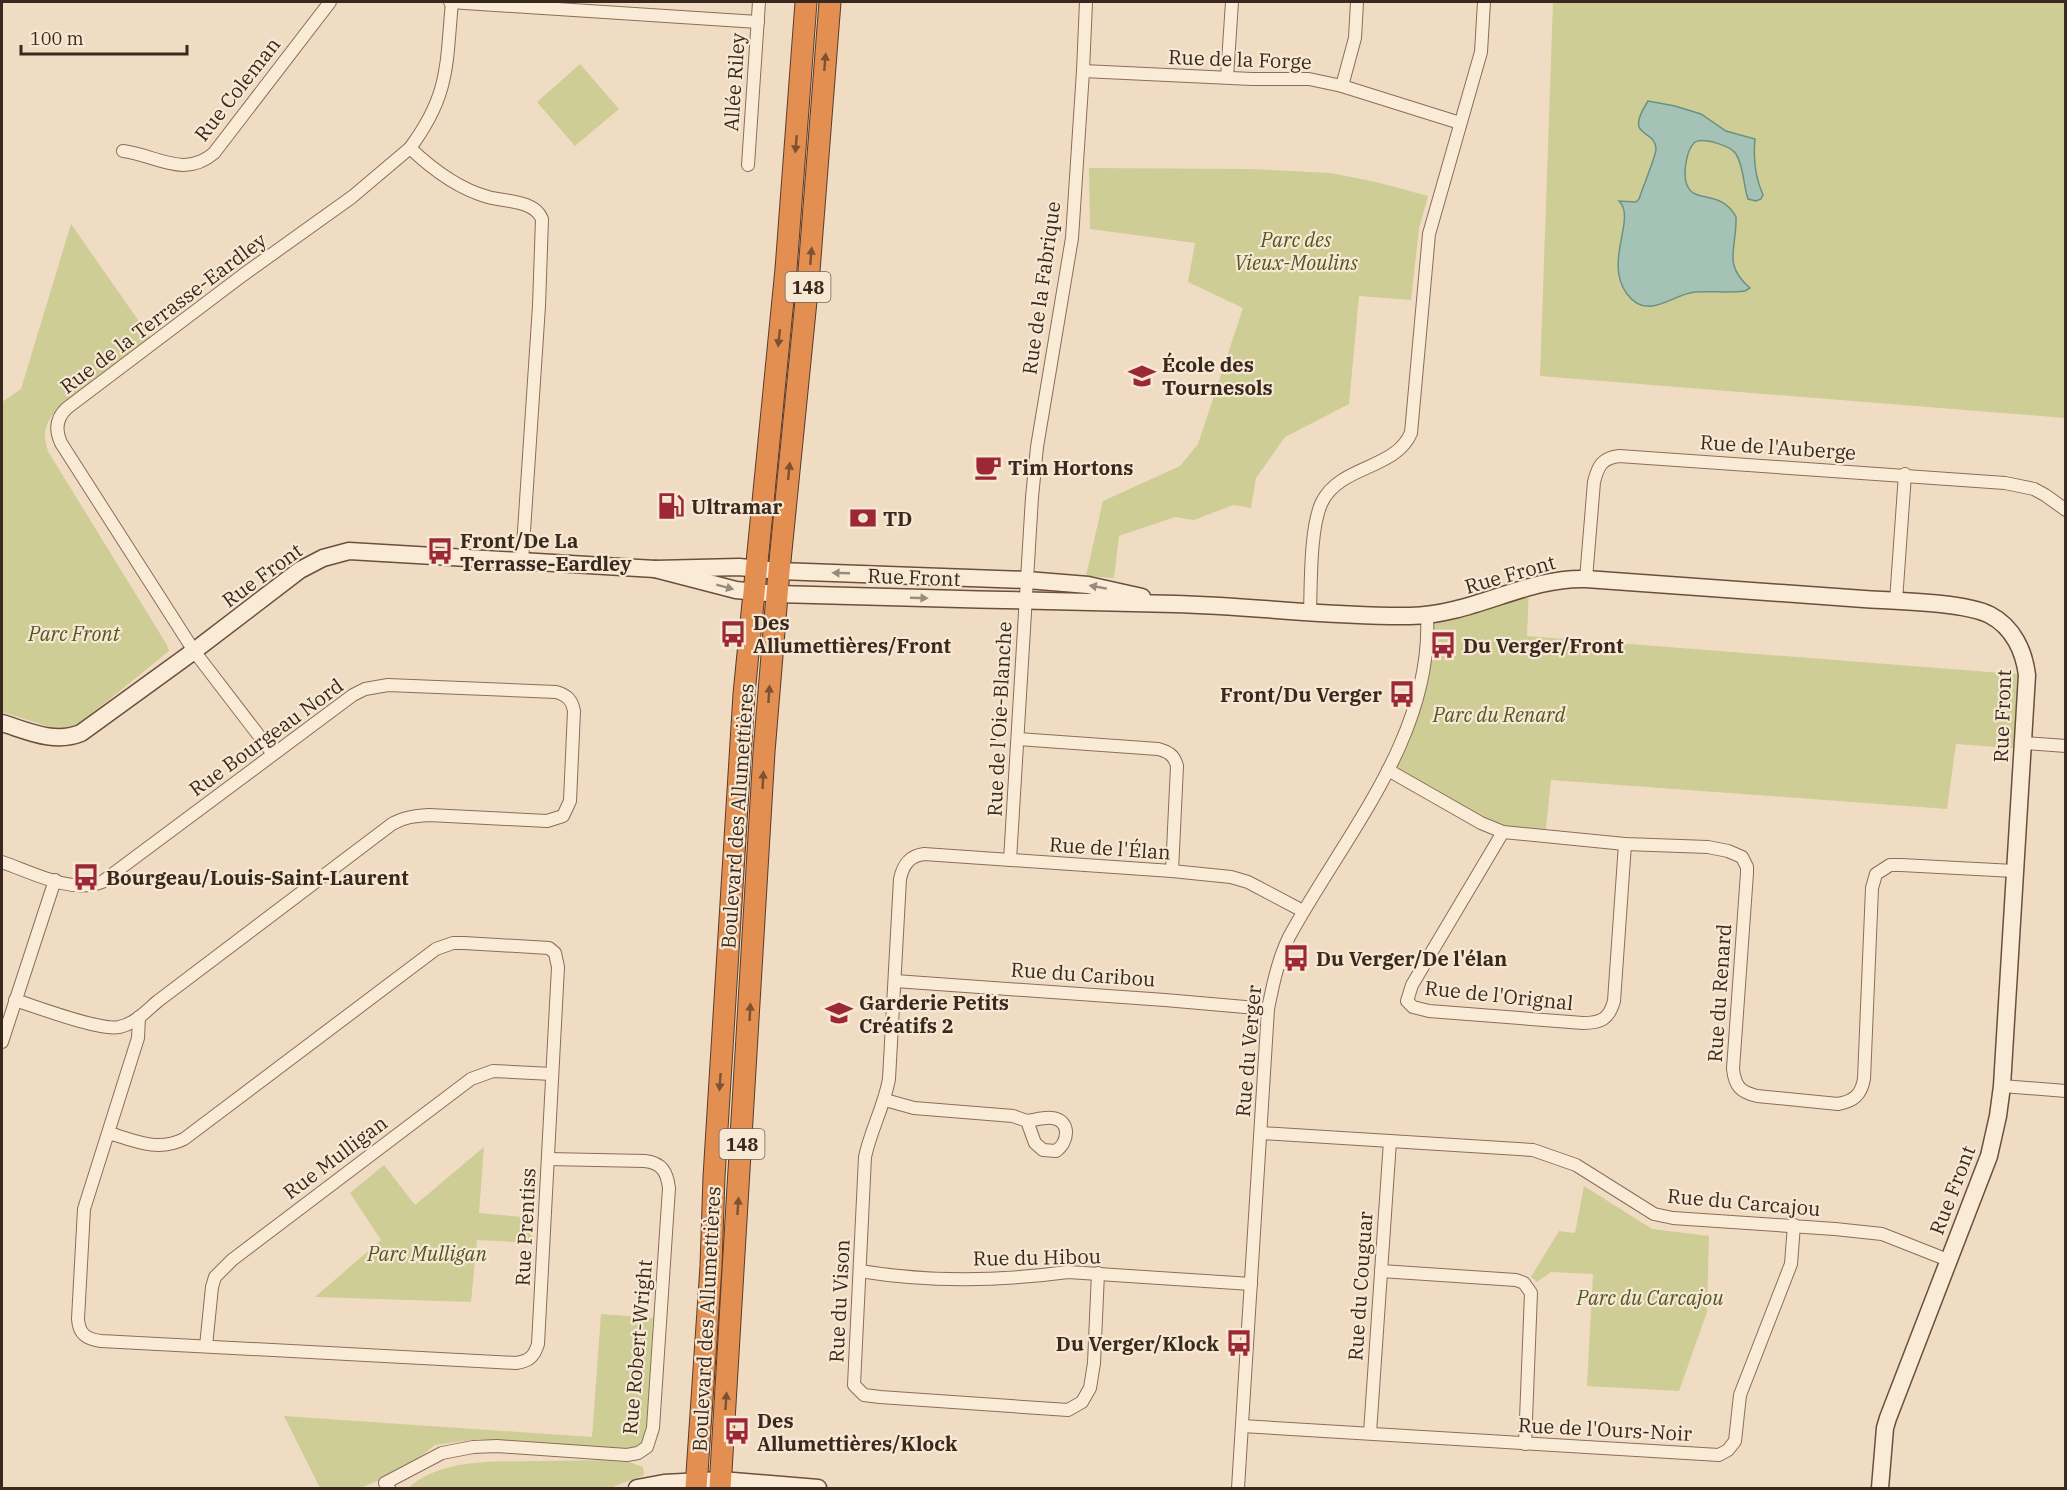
<svg xmlns="http://www.w3.org/2000/svg" width="2067" height="1490" font-family="'IBM Plex Serif',serif">
<style>
.green{fill:#cecd96}
.water{fill:#a5c2b6;stroke:#6c9183;stroke-width:1.5}
.lines{fill:none;stroke-linecap:round;stroke-linejoin:round}
.street-casing{stroke:#8b6d59;stroke-width:14}
.secondary-casing{stroke:#6c4e3c;stroke-width:19}
.highway-casing{stroke:#583c2d;stroke-width:23}
.street{stroke:#faebd7;stroke-width:12}
.secondary{stroke:#faebd7;stroke-width:16}
.highway{stroke:#e28f51;stroke-width:21}
.oneway{fill:#7d5132}
.oneway2{fill:#9a8a7a}
.labels{text-anchor:middle;dominant-baseline:central;stroke-width:4.5;stroke-linejoin:round;paint-order:stroke}
.shield{fill:#f7e8d3;stroke:#736254;stroke-width:1.5}
.shield-label{font-size:18px;font-weight:bold;fill:#3a281e}
.street-label{font-size:20px;fill:#3a281e;stroke:#f7e8d3}
.park-label{font-size:20px;font-style:italic;fill:#515723;stroke:#f7e8d3}
.poi-label{font-size:20px;font-weight:bold;fill:#3a281e;stroke:#f7e8d3;text-anchor:start}
</style>
<rect width="100%" height="100%" fill="#f0dcc3"/>
<!-- green -->
<g class="green">
<polygon points="1553,2 2065,2 2065,418 1540,376"/>
<polygon points="580,64 619,109 575,146 537,102"/>
<polygon points="1089,168 1249,169 1331,173 1376,182 1428,196 1419,229 1411,300 1359,296 1349,404 1285,437 1256,478 1251,508 1233,505 1194,520 1175,517 1119,536 1114,578 1086,576 1103,501 1180,466 1198,444 1243,308 1188,282 1195,243 1090,229"/>
<path d="M71,224L152,340L57,410C44,423 42,436 49,453L167,645L169,651L74,728L63,731L2,712V402L21,389Z"/>
<polygon points="1529,588 1527,636 2027,675 2024,749 1956,744 1947,809 1551,780 1545,837 1518,835 1388,770 1411,716 1427,616"/>
<polygon points="484,1147 479,1213 534,1218 531,1243 477,1240 471,1302 315,1297 381,1240 350,1193 384,1165 415,1205"/>
<polygon points="1584,1186 1652,1229 1709,1236 1707,1312 1679,1391 1587,1386 1593,1274 1551,1272 1537,1282 1531,1277 1559,1231 1575,1233"/>
<polygon points="601,1314 653,1318 647,1431 645,1439 635,1450 479,1439 435,1445 405,1469 361,1488 320,1488 284,1416 592,1437"/>
<path d="M623,1460L643,1467L644,1475L610,1488H408C443,1458 492,1462 536,1461C565,1461 594,1460 623,1460Z"/>
</g>
<!-- water -->
<path class="water" d="M1648,101L1675,106L1701,114L1726,131L1755,139C1753,159 1755,177 1763,195L1761,199L1756,201L1748,199C1743,184 1744,167 1736,154C1731,146 1701,136 1694,143C1686,151 1682,177 1688,187C1696,203 1722,190 1736,217C1737,249 1722,264 1750,288L1745,291C1728,293 1711,291 1695,292C1672,294 1648,322 1627,294C1603,262 1637,218 1619,201L1636,202L1639,199C1642,189 1656,156 1656,149C1655,127 1623,140 1648,101Z"/>
<g class="lines">
<defs>
<g id="street">
<polyline points="450,2 758,22"/>
<polyline points="1083,71 1252,79 1309,79 1342,86 1460,123"/>
<polyline points="1227,77 1232,2"/>
<polyline points="1342,86 1355,38 1357,2"/>
<path d="M410,148C450,94 446,65 452,2"/>
<path d="M123,151C156,155 184,179 214,153L330,2"/>
<polyline points="748,165 759,2"/>
<path d="M1586,579L1594,482C1598,466 1602,458 1619,456L2005,483L2034,489L2045,495L2066,510"/>
<polyline points="1896,601 1905,474"/>
<path d="M1310,612C1311,583 1310,526 1322,502C1340,465 1395,470 1411,433L1429,234L1481,52L1484,2"/>
<path d="M1018,739L1158,749C1169,752 1174,755 1177,766L1172,871"/>
<polyline points="2024,743 2066,746"/>
<path d="M273,754L194,651L61,443C55,430 56,418 67,408L243,275L352,197L410,148C432,169 459,189 488,197C506,202 534,200 542,219L539,306L522,561"/>
<path d="M1388,770L1481,823L1503,832L1625,844L1708,847L1728,851L1742,857L1747,867V873L1733,1069C1735,1086 1740,1092 1757,1096L1838,1104C1854,1101 1861,1095 1864,1079L1872,888L1876,874L1890,865H1901L2014,871"/>
<path d="M1503,832L1412,985L1407,1001L1413,1007L1429,1011L1583,1023C1601,1023 1609,1019 1614,1001L1625,844"/>
<polyline points="1010,860 1032,497 1037,447 1072,238 1083,71 1086,2"/>
<path d="M2,862C31,872 71,894 102,882L353,695L365,689L388,685L556,692C567,695 572,700 574,711L570,801L563,816L547,821L429,815C415,816 404,817 392,824L158,1001C146,1011 135,1024 119,1027C100,1031 37,1007 15,1000"/>
<polyline points="895,981 1165,1000 1268,1009"/>
<polyline points="2,1042 55,880"/>
<polyline points="2002,1086 2066,1091"/>
<path d="M885,1100L914,1108L1013,1116L1027,1121L1035,1143L1043,1150L1056,1151C1069,1142 1071,1120 1052,1118C1044,1117 1035,1120 1027,1121"/>
<path d="M109,1133C135,1141 158,1152 184,1139L436,949L453,943H464L549,948L555,953L558,967L538,1344C534,1357 529,1361 516,1363L101,1341C86,1339 79,1334 78,1319L84,1209L138,1038L139,1017"/>
<polyline points="1261,1133 1533,1150 1576,1165 1654,1214 1673,1218 1835,1229 1882,1234 1948,1260"/>
<path d="M860,1271C927,1282 1001,1281 1068,1272L1251,1284"/>
<polyline points="1381,1271 1516,1280 1524,1283 1531,1293 1525,1444"/>
<path d="M1098,1273L1094,1363L1090,1388L1082,1402L1068,1410L880,1397L864,1395L854,1385L865,1157C871,1129 884,1107 889,1079L900,879C903,865 909,856 924,854L1172,871L1231,877L1248,882L1303,911"/>
<polyline points="206,1346 212,1287 215,1277 232,1260 471,1079 493,1071 552,1074"/>
<polyline points="1242,1426 1719,1455 1728,1450 1735,1441 1740,1395 1791,1264 1794,1225"/>
<polyline points="1370,1433 1390,1141"/>
<path d="M389,1488L385,1483L442,1453L473,1447L497,1446L627,1455L638,1453L647,1447L653,1428L669,1188C667,1172 662,1163 645,1161L548,1159"/>
<path d="M1238,1488L1268,1009C1273,984 1278,960 1289,937C1344,836 1433,737 1427,616"/>
</g>
<g id="secondary">
<path d="M655,569L736,590L777,594C910,598 1042,601 1175,604C1254,606 1332,617 1410,616C1473,615 1526,577 1586,579C1679,586 1772,592 1864,599C1896,601 1964,602 1990,615C2013,627 2024,651 2027,675L2002,1086L1998,1116L1989,1156L1888,1418L1885,1428L1880,1488"/>
<path d="M2,723C28,731 54,744 81,733L194,651L300,570L323,558L349,551L655,569L739,567L779,571L1027,580L1088,585L1142,597"/>
<polyline points="637,1488 664,1483 721,1480 818,1488"/>
</g>
<g id="highway">
<polyline points="696,1488 711,1266 714,1177 744,694 786,269 806,2"/>
<polyline points="720,1488 764,752 779,571 809,271 830,2"/>
</g>
</defs>
<!-- street casing -->
<use href="#street" class="street-casing"/>
<!-- secondary casing -->
<use href="#secondary" class="secondary-casing"/>
<!-- highway casing -->
<use href="#highway" class="highway-casing"/>
<!-- street -->
<use href="#street" class="street"/>
<!-- secondary -->
<use href="#secondary" class="secondary"/>
<!-- highway -->
<use href="#highway" class="highway"/>
</g>
<!-- one-way arrows -->
<defs><path id="oneway-solid" d="M-6-.8H1V-3.2L6.5 0L1 3.2V.8H-6Z" transform="scale(1.5)"/></defs>
<g class="oneway">
<use href="#oneway-solid" transform="translate(825 62) rotate(-85)"/>
<use href="#oneway-solid" transform="translate(796 144) rotate(95)"/>
<use href="#oneway-solid" transform="translate(811 256) rotate(-85)"/>
<use href="#oneway-solid" transform="translate(779 338) rotate(96)"/>
<use href="#oneway-solid" transform="translate(789 471) rotate(-84)"/>
<use href="#oneway-solid" transform="translate(769 694) rotate(-86)"/>
<use href="#oneway-solid" transform="translate(763 780) rotate(-87)"/>
<use href="#oneway-solid" transform="translate(750 1012) rotate(-87)"/>
<use href="#oneway-solid" transform="translate(720 1082) rotate(94)"/>
<use href="#oneway-solid" transform="translate(738 1206) rotate(-86)"/>
<use href="#oneway-solid" transform="translate(726 1401) rotate(-86)"/>
</g>
<g class="oneway2">
<use href="#oneway-solid" transform="translate(841 573) rotate(-178)"/>
<use href="#oneway-solid" transform="translate(725 587) rotate(15)"/>
<use href="#oneway-solid" transform="translate(1098 587) rotate(-170)"/>
<use href="#oneway-solid" transform="translate(919 598) rotate(2)"/>
</g>
<!-- icons -->
<defs>
<symbol id="school-bare" viewBox="-9 -9 18 18"><path d="M0-5L7-2L0 1L-7-2ZM-4 1L0 2.5L4 1V4Q0 6-4 4Z" fill="#9c2737" stroke="#f7e8d3" stroke-width="2.5" paint-order="stroke"/></symbol>
<symbol id="cafe-bare" viewBox="-9 -9 18 18"><path d="M-5.5-4.5H6V0H3Q3 3.5 0 3.5H-2.5Q-5.5 3.5-5.5 0ZM3-3.2v2h1.7v-2ZM-6 4.5H4V6H-6Z" fill="#9c2737" stroke="#f7e8d3" stroke-width="2.5" paint-order="stroke"/></symbol>
<symbol id="fuel-bare" viewBox="-9 -9 18 18"><path d="M-5.5-6h7V0h2V4h1.3V-2.5L3-4.5l.8-.8L6-3V5H2.5V1h-1V6h-7ZM-4.2-4.7v3.2H.2V-4.7Z" fill="#9c2737" stroke="#f7e8d3" stroke-width="2.5" paint-order="stroke"/></symbol>
<symbol id="bank-bare" viewBox="-9 -9 18 18"><path d="M-6-4H6V4H-6ZM0-2.3a2.3 2.3 0 1 0 0 4.6a2.3 2.3 0 1 0 0-4.6Z" fill="#9c2737" stroke="#f7e8d3" stroke-width="2.5" paint-order="stroke"/></symbol>
<symbol id="bus-bare" viewBox="-9 -9 18 18"><path d="M-5-6H5V4H4V6H2V4H-2V6H-4V4H-5ZM-3.5-4V0h7V-4ZM-3.5 1.2v1.5H-2V1.2ZM2 1.2v1.5H3.5V1.2Z" fill="#9c2737" stroke="#f7e8d3" stroke-width="2.5" paint-order="stroke"/></symbol>
</defs>
<g fill-rule="evenodd">
<use href="#school-bare" x="1123" y="357" width="38" height="38"/>
<use href="#cafe-bare" x="969" y="448" width="38" height="38"/>
<use href="#fuel-bare" x="652" y="487" width="38" height="38"/>
<use href="#bank-bare" x="844" y="499" width="38" height="38"/>
<use href="#bus-bare" x="421" y="532" width="38" height="38"/>
<use href="#bus-bare" x="714" y="615" width="38" height="38"/>
<use href="#bus-bare" x="1424" y="626" width="38" height="38"/>
<use href="#bus-bare" x="1383" y="675" width="38" height="38"/>
<use href="#bus-bare" x="67" y="858" width="38" height="38"/>
<use href="#bus-bare" x="1277" y="939" width="38" height="38"/>
<use href="#school-bare" x="820" y="994" width="38" height="38"/>
<use href="#bus-bare" x="1220" y="1324" width="38" height="38"/>
<use href="#bus-bare" x="718" y="1412" width="38" height="38"/>
</g>
<g class="labels">
<!-- shield labels -->
<g class="shield">
<rect x="785.5" y="272" width="45" height="30" rx="4.5"/>
<rect x="719.5" y="1129" width="45" height="30" rx="4.5"/>
</g>
<g class="shield-label">
<text x="808" y="287">148</text>
<text x="742" y="1144">148</text>
</g>
<!-- street labels -->
<g class="street-label">
<text transform="translate(1240 59) rotate(2)">Rue de la Forge</text>
<text transform="translate(734 82) rotate(-86)">Allée Riley</text>
<text transform="translate(237 89) rotate(-52)">Rue Coleman</text>
<text transform="translate(1041 288) rotate(-82)">Rue de la Fabrique</text>
<text transform="translate(163 313) rotate(-37)">Rue de la Terrasse-Eardley</text>
<text transform="translate(1778 447) rotate(4)">Rue de l'Auberge</text>
<text transform="translate(1510 574) rotate(-16)">Rue Front</text>
<text transform="translate(262 575) rotate(-36)">Rue Front</text>
<text transform="translate(914 577) rotate(2)">Rue Front</text>
<text transform="translate(2002 716) rotate(-88)">Rue Front</text>
<text transform="translate(999 719) rotate(-87)">Rue de l'Oie-Blanche</text>
<text transform="translate(266 737) rotate(-36)">Rue Bourgeau Nord</text>
<text transform="translate(737 816) rotate(-86)">Boulevard des Allumettières</text>
<text transform="translate(1110 848) rotate(4)">Rue de l'Élan</text>
<text transform="translate(1083 974) rotate(4)">Rue du Caribou</text>
<text transform="translate(1719 993) rotate(-86)">Rue du Renard</text>
<text transform="translate(1499 995) rotate(6)">Rue de l'Orignal</text>
<text transform="translate(1248 1051) rotate(-85)">Rue du Verger</text>
<text transform="translate(335 1157) rotate(-37)">Rue Mulligan</text>
<text transform="translate(1952 1190) rotate(-69)">Rue Front</text>
<text transform="translate(1744 1202) rotate(5)">Rue du Carcajou</text>
<text transform="translate(525 1227) rotate(-87)">Rue Prentiss</text>
<text transform="translate(1037 1257) rotate(-1)">Rue du Hibou</text>
<text transform="translate(1360 1286) rotate(-86)">Rue du Couguar</text>
<text transform="translate(839 1301) rotate(-87)">Rue du Vison</text>
<text transform="translate(706 1319) rotate(-87)">Boulevard des Allumettières</text>
<text transform="translate(637 1347) rotate(-85)">Rue Robert-Wright</text>
<text transform="translate(1605 1429) rotate(3)">Rue de l'Ours-Noir</text>
</g>
<!-- park labels -->
<g class="park-label">
<text x="1296" y="239">Parc des<tspan x="1296" dy="23">Vieux-Moulins</tspan></text>
<text x="74" y="633">Parc Front</text>
<text x="1499" y="714">Parc du Renard</text>
<text x="427" y="1253">Parc Mulligan</text>
<text x="1650" y="1297">Parc du Carcajou</text>
</g>
<!-- poi labels -->
<g class="poi-label">
<text x="1162" y="364">École des<tspan x="1162" dy="23">Tournesols</tspan></text>
<text x="1008" y="467">Tim Hortons</text>
<text x="691" y="506">Ultramar</text>
<text x="883" y="518">TD</text>
<text x="460" y="540">Front/De La<tspan x="460" dy="23">Terrasse-Eardley</tspan></text>
<text x="753" y="622">Des<tspan x="753" dy="23">Allumettières/Front</tspan></text>
<text x="1463" y="645">Du Verger/Front</text>
<text x="1382" y="694" text-anchor="end">Front/Du Verger</text>
<text x="106" y="877">Bourgeau/Louis-Saint-Laurent</text>
<text x="1316" y="958">Du Verger/De l'élan</text>
<text x="859" y="1002">Garderie Petits<tspan x="859" dy="23">Créatifs 2</tspan></text>
<text x="1219" y="1343" text-anchor="end">Du Verger/Klock</text>
<text x="757" y="1420">Des<tspan x="757" dy="23">Allumettières/Klock</tspan></text>
</g>
</g>
<!-- border -->
<rect width="2067" height="1490" fill="none" stroke="#3a281e" stroke-width="6"/>
<!-- scale -->
<path d="M21 45v9h166v-9" fill="none" stroke="#3a281e" stroke-width="3"/>
<text x="30" y="45" font-size="18" fill="#3a281e" stroke="#f7e8d3" stroke-width="4.5" paint-order="stroke">100 m</text>
</svg>
